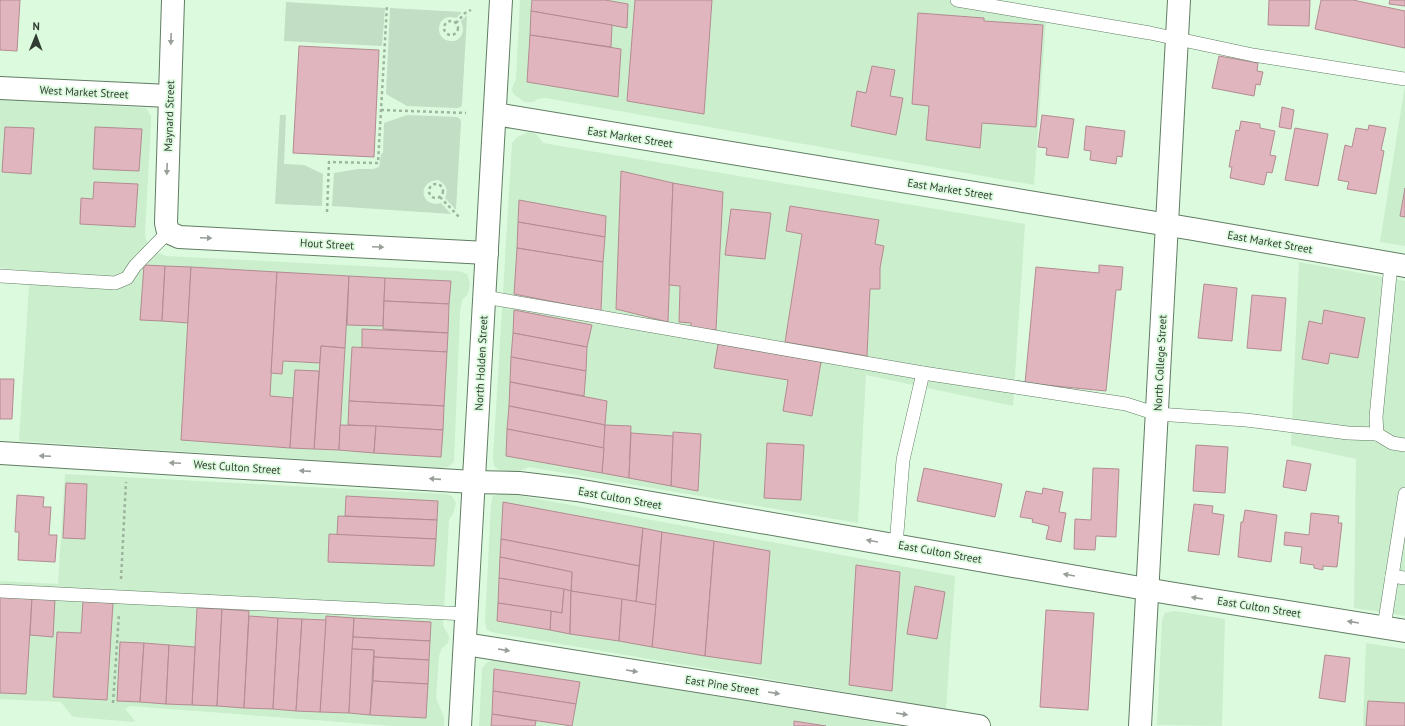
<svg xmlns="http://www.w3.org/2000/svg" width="1405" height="726" font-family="'PT Sans',sans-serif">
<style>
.built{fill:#cbeecd}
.green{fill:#c2dec4}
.building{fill:#e0b5bd;stroke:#b38b92}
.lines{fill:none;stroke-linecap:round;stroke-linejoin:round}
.service-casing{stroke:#617c63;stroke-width:14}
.minor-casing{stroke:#617c63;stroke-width:24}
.secondary-casing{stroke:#617c63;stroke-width:24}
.path{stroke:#9db59e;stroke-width:2.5;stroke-dasharray:3 3;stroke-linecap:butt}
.service{stroke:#fff;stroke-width:13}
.minor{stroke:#fff;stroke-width:22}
.secondary{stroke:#fff;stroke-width:22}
.oneway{fill:#989e98}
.labels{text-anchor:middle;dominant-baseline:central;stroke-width:3.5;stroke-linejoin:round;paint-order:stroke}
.street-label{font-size:11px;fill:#313d32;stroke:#dcfbde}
</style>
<rect width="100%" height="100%" fill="#dcfbde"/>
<!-- built -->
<g class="built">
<polygon points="520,0 953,0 1046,19 1034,185 546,98 537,99 534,102 525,102 516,96 513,93 512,88 516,79"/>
<polygon points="1405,85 1405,246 1380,242"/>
<polygon points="0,99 146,108 151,116 151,122 145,233 146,240 150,246 159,253 166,256 459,271 467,274 470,283 468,294 462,300 460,312 454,462 448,467 439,468 19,441 30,271 0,268"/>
<polygon points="528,132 533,133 537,135 543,143 1025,224 1013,406 866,375 858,523 529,467 517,472 499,470 494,466 493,458 512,143 517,137"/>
<polygon points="1299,262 1405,281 1405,616 1354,608 1356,459 1291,445"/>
<polygon points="65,474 446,494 452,496 456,503 453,514 449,520 443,626 448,634 449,639 448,643 442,648 439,656 436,698 444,717 444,726 394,726 130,706 125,709 135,721 133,722 75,717 72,716 61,702 0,699 0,581 58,584"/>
<polygon points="500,494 511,494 955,576 946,709 495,633 487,630 485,622 491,504 493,496"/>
<polygon points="1175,611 1225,619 1222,726 1157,725 1162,620 1165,613"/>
<polygon points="1366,643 1405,649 1405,726 1363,726"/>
<polygon points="494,660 898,726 479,726 482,669 487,662"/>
</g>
<!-- green -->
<g class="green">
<polygon points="286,2 385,8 382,46 284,41"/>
<path d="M390,8L462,12L456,18C435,11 433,43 453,41C456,41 459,39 461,36C464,32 463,26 461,21L467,15L462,104L461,107L457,108L407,106L386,94Z"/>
<polygon points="280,115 286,115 284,164 304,165 323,174 322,206 275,204"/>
<path d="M407,115L457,117L460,119L461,122L456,210L445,198C449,190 446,184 438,180C416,181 421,209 441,203L451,214L332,206L334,173L358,169H373L379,167L381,154L383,153L384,123Z"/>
</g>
<!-- building -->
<g class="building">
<polygon points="0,0 20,0 17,51 0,50"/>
<polygon points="532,0 605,0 628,4 627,28 531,11"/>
<polygon points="635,0 712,0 704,114 627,101"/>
<polygon points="1269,0 1310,0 1309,26 1268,25"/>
<polygon points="1321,0 1353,0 1405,11 1405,48 1315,29"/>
<polygon points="1390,0 1405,0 1405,6 1389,4"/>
<polygon points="531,11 612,25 611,47 530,35"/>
<polygon points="918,13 984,18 984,21 1043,25 1036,127 982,123 980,148 926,140 929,106 912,104"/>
<polygon points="530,35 621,49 618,97 527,82"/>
<polygon points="299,46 379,50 374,157 293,153"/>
<polygon points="1219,56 1258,63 1257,71 1263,72 1260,85 1256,84 1254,96 1212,88"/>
<polygon points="872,66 895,70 890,96 903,98 896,135 851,126 857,91 866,93"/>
<polygon points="1282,107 1294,110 1291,129 1279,127"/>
<polygon points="1042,115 1074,119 1068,158 1046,155 1047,148 1038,147"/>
<polygon points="1241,121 1260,124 1260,128 1275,131 1270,155 1276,156 1272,173 1267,172 1264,185 1230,178 1232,167 1229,167 1236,130 1239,131"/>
<polygon points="1369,125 1386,128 1381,150 1384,151 1376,194 1347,189 1349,182 1338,180 1345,145 1352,147 1356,128 1368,130"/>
<polygon points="1086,126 1125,131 1122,157 1117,156 1116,164 1090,160 1091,151 1084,150"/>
<polygon points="5,127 34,128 31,174 2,172"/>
<polygon points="95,127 142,129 139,171 93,169"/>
<polygon points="1295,128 1328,134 1318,186 1285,180"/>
<polygon points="621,171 673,183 668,322 616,309"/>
<polygon points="94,182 138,184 135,227 80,224 81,198 93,199"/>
<polygon points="673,183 723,192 716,330 691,328 691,323 679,322 680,286 669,285"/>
<polygon points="1405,188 1405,217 1400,216"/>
<polygon points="519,200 606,216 605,237 518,222"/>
<polygon points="790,206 879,220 875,244 884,246 880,268 880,289 870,289 867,356 785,342 802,234 786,231"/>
<polygon points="731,209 771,213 765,259 725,255"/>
<polygon points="518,222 605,237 603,262 517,248"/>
<polygon points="517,248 603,262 601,311 514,294"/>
<polygon points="144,265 165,266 162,321 140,320"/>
<polygon points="1099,265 1123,267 1121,290 1116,290 1106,391 1025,383 1036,267 1099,273"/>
<polygon points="165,266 191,267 188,323 162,321"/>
<polygon points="191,267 277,272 270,396 293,398 290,448 181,440"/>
<polygon points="277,272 349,276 345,348 321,346 320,363 283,361 282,374 271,373"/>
<polygon points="349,276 385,278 383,326 347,325"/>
<polygon points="385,278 451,281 449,304 384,301"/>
<polygon points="1204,284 1237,288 1232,341 1198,338"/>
<polygon points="1252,295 1286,298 1281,351 1247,348"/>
<polygon points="384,301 449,304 448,333 383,329"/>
<polygon points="514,310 592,325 587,347 513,333"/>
<polygon points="1324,310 1365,318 1358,358 1330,353 1328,364 1302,359 1309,321 1322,324"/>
<polygon points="362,329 448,333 447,352 362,348"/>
<polygon points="513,333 587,347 586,371 511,357"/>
<polygon points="718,344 821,362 812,416 783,411 788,380 714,368"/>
<polygon points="321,346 345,348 339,450 314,449"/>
<polygon points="352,347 447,352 444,406 349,401"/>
<polygon points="511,357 586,371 584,396 510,382"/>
<polygon points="295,370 319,371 314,449 290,448"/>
<polygon points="0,379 14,379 12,419 0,419"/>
<polygon points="510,382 607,401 605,425 509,406"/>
<polygon points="349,401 444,406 443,430 348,425"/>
<polygon points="509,406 605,425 604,448 507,429"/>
<polygon points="340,425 376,426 374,453 339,450"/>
<polygon points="605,425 631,426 629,478 602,473"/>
<polygon points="376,426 443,430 441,457 374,453"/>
<polygon points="507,429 604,448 602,473 506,456"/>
<polygon points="673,432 701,434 698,491 671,486"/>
<polygon points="631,433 673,436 671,486 629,478"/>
<polygon points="767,443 804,445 801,500 764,498"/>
<polygon points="1196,445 1228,447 1225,493 1193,491"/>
<polygon points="1287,460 1311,464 1306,491 1283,487"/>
<polygon points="924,468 1002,484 995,517 917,501"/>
<polygon points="1093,468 1119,469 1116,537 1096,536 1095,550 1074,549 1075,519 1091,520"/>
<polygon points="66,483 87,484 85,539 63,538"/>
<polygon points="1043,488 1063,492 1059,512 1066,513 1061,542 1046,539 1049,526 1032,522 1033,519 1020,517 1026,491 1042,494"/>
<polygon points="17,495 44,497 43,507 51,507 49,535 57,535 55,562 18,560 19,532 15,532"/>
<polygon points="346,496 438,501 437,520 345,516"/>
<polygon points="503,502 643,528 639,566 501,539"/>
<polygon points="1194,504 1213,506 1212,513 1224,515 1219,555 1188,551"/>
<polygon points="1245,510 1277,515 1271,562 1238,557 1241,522 1243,522"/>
<polygon points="1311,513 1339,516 1338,523 1342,523 1337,567 1323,566 1323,570 1314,568 1314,565 1300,563 1302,547 1284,545 1285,532 1309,535"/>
<polygon points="338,516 437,520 436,539 337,535"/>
<polygon points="643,528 662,532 656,605 636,602"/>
<polygon points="662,532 714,541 705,656 652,647"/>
<polygon points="329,534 436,539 434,566 328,562"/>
<polygon points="501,539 639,566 636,602 571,591 572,572 500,557"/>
<polygon points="714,541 770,551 761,664 705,656"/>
<polygon points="500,557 572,572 571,591 499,578"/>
<polygon points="856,565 900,572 892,691 849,685"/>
<polygon points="499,578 564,589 562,613 498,603"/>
<polygon points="915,586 945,592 937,639 907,634"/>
<polygon points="564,589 571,591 570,634 550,630 551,611 562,613"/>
<polygon points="571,591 622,599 619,641 570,634"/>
<polygon points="0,596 32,598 26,694 0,693"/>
<polygon points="32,598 55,599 53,637 30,635"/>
<polygon points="622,599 656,605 652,647 619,641"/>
<polygon points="83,601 113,603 107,700 53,697 57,632 81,633"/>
<polygon points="498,603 551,611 550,630 497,621"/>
<polygon points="197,608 222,609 217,706 192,705"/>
<polygon points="222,609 249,611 244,708 217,706"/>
<polygon points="1046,610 1094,613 1088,710 1040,707"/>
<polygon points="249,616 278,618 273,709 244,708"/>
<polygon points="326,616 354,618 349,713 320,712"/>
<polygon points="278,618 302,619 296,711 273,709"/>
<polygon points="354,618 431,622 430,641 353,637"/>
<polygon points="302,619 326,620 320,712 296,711"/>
<polygon points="353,637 430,641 429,660 374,657 374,650 352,649"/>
<polygon points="120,642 144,643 140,702 117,701"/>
<polygon points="144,643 169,645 166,704 140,702"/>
<polygon points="169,645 195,647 192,705 166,704"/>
<polygon points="352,649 374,650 370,715 349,713"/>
<polygon points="1325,655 1350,658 1345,702 1319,698"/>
<polygon points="374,657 429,660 428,684 373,681"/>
<polygon points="494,669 580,682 576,704 493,691"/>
<polygon points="373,681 428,684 426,718 370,715"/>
<polygon points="493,691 576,704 572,726 492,714"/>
<polygon points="1368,701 1405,703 1405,726 1366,726"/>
<polygon points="492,714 536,721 535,726 491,726"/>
<polygon points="794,721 826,726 794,726"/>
</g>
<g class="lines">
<defs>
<g id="service">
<polyline points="957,0 1150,33 1253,55 1405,79"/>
<polyline points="1391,264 1376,417 1377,434 1392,443 1405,445"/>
<polyline points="0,276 115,283 127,278 135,266 168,232"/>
<polyline points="485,297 923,373 1126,404 1157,414 1246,420 1348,433 1377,434"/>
<polyline points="896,545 903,460 923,373"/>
<polyline points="1392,576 1405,494"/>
<polyline points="0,591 466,614"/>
<polyline points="1384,627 1392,576 1405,578"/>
</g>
<g id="minor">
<polyline points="173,0 166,223 168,232 179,237 487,253"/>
<polyline points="0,88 169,96"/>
<polyline points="495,114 1193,229 1405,266"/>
<polyline points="0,453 473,482 519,483 577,490 1169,593 1405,631"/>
<polyline points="465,644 979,726"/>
<polyline points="1140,726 1179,0"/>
</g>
<polyline id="secondary" points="460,726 501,0"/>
</defs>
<!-- service casing -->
<use href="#service" class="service-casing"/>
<!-- minor casing -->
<use href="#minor" class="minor-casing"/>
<!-- secondary casing -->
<use href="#secondary" class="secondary-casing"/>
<!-- path -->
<g class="path">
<circle cx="451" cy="28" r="7"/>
<polyline points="456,23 465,13 471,10"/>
<polyline points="381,110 466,113"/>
<circle cx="436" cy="191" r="7"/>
<polyline points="440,197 460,218"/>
<polyline points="327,212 329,162 378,163 387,5"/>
<polyline points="121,579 126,482"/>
<polyline points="113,703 119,614"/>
</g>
<!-- service -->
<use href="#service" class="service"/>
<!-- minor -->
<use href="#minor" class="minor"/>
<!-- secondary -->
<use href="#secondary" class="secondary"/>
</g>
<!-- one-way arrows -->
<defs><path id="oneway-solid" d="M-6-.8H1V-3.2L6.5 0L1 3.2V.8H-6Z"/></defs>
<g class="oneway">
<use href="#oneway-solid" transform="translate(171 39) rotate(92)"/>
<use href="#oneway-solid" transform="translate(167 169) rotate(92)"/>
<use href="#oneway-solid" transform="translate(206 238) rotate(3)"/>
<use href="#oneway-solid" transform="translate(378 247) rotate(3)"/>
<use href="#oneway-solid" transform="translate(45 456) rotate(-177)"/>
<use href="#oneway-solid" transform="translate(175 463) rotate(-177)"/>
<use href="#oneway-solid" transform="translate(305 471) rotate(-176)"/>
<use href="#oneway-solid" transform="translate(435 479) rotate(-176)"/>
<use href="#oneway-solid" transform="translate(872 541) rotate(-170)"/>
<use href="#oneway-solid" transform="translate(1069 575) rotate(-170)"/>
<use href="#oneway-solid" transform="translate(1197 598) rotate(-171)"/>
<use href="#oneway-solid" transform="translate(1353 622) rotate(-171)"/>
<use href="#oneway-solid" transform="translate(504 650) rotate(9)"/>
<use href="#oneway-solid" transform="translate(632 671) rotate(9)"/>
<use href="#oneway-solid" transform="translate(774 693) rotate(9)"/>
<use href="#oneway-solid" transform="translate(902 714) rotate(9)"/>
</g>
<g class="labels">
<!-- street labels -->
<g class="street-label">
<text transform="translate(84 92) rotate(3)">West Market Street</text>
<text transform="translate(169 116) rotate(-88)">Maynard Street</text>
<text transform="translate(630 137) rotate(9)">East Market Street</text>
<text transform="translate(950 189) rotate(9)">East Market Street</text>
<text transform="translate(1270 242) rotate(10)">East Market Street</text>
<text transform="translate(327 244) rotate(3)">Hout Street</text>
<text transform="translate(481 363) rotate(-87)">North Holden Street</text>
<text transform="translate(1160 363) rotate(-87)">North College Street</text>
<text transform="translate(237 467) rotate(4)">West Culton Street</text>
<text transform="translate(620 498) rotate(10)">East Culton Street</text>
<text transform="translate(940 552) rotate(10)">East Culton Street</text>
<text transform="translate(1259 607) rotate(9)">East Culton Street</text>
<text transform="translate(722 685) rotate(9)">East Pine Street</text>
</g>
</g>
<!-- north arrow -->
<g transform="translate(36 36) rotate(1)" stroke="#dcfbde" stroke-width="3" paint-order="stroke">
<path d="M0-3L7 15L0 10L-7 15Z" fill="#313d32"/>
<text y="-6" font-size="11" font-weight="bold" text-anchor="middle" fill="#313d32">N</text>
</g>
</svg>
